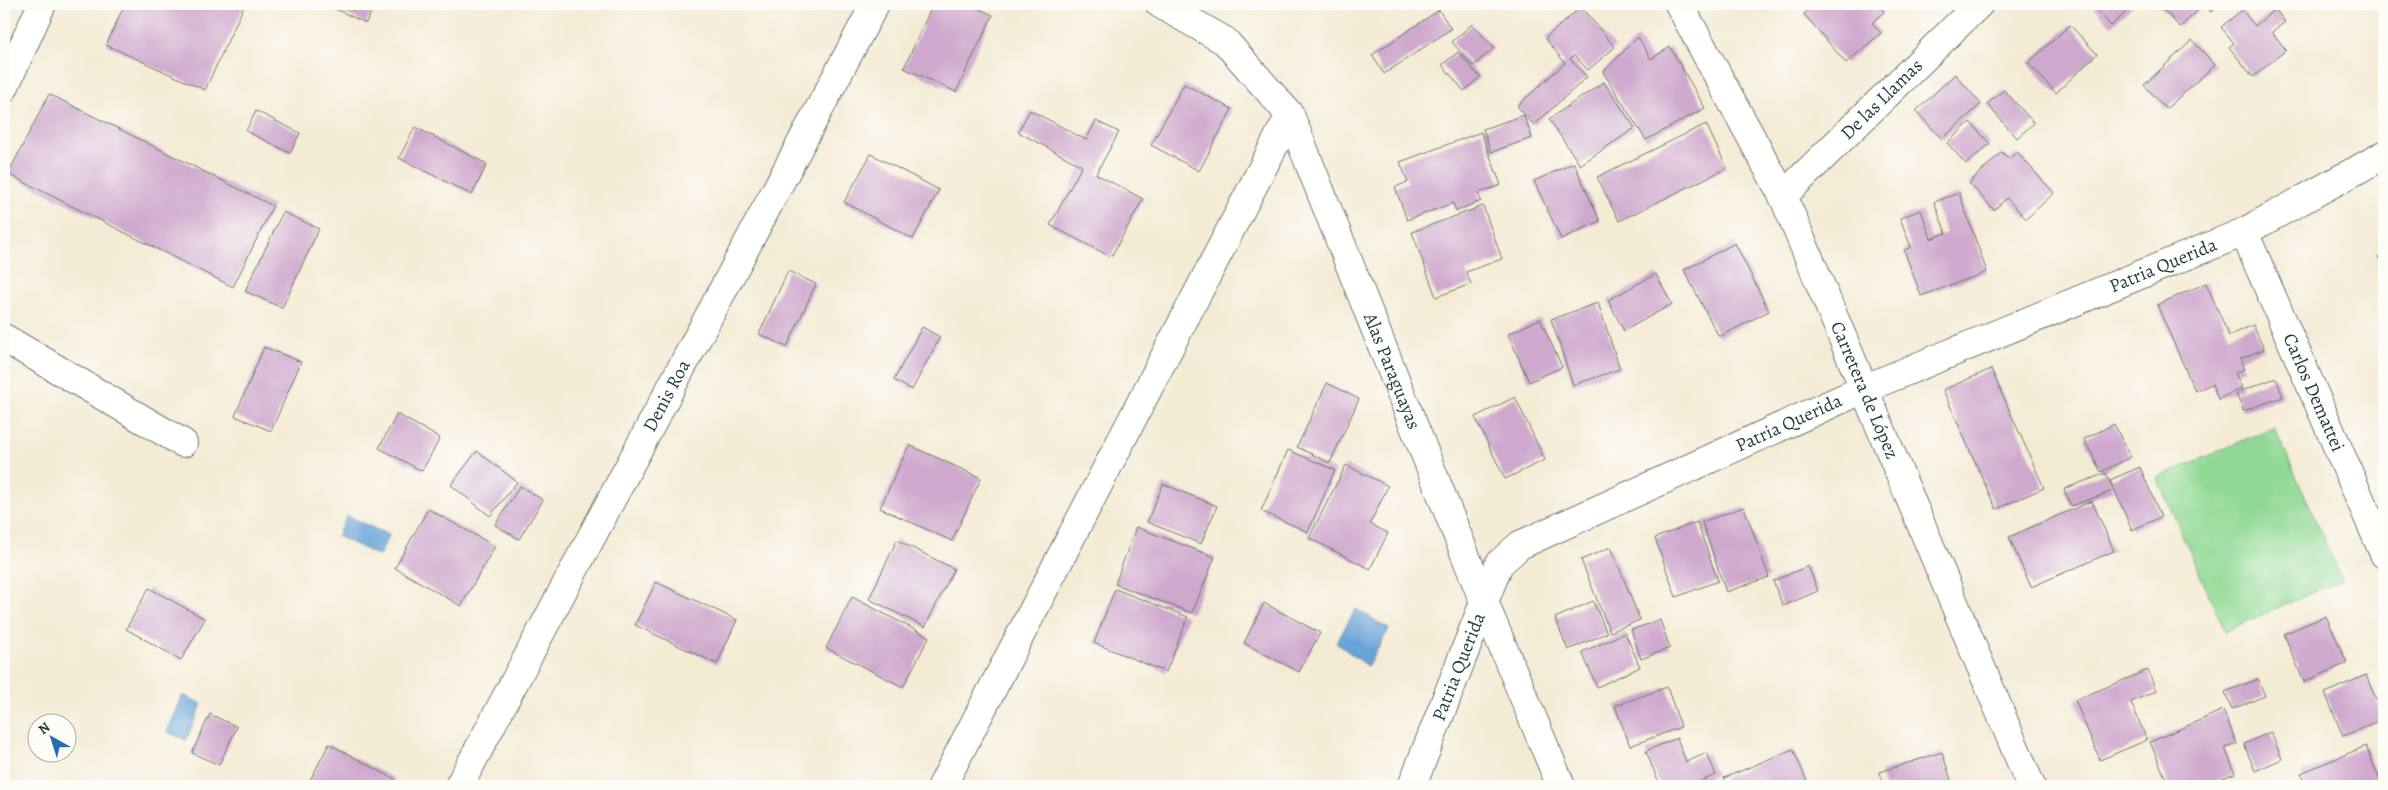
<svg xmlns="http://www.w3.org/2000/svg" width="2388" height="790" font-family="Alegreya,serif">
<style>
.green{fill:#90d994;stroke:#588b64}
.water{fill:#69a4d9;stroke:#447086}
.building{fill:#cfa8cd}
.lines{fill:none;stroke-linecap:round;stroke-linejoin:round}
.minor-casing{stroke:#6a7a6c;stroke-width:30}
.major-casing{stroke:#6a7a6c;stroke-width:30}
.minor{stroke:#fff;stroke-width:28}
.major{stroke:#fff;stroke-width:28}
.labels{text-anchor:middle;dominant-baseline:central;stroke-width:4;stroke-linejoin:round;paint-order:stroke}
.street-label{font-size:19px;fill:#1f3d34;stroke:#fdfcf7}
</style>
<rect width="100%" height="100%" fill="#fdfcf7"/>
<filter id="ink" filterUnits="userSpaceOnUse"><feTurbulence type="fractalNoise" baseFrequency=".02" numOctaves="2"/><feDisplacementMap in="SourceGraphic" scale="10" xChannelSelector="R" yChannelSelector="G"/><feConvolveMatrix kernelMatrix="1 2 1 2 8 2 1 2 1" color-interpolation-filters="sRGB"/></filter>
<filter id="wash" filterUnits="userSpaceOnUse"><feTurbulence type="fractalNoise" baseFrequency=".0096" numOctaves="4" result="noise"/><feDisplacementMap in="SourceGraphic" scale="20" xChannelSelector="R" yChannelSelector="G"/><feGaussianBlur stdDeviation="1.12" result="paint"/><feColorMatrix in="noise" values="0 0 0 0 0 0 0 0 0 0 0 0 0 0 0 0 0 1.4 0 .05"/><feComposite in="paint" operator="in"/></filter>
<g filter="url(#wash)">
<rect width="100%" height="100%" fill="#f4ebd5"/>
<!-- green -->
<polygon class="green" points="2274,427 2342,580 2225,631 2157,478"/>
<!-- water -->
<g class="water">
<polygon points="347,516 389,535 379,556 337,536"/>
<polygon points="1356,609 1389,629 1368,666 1336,643"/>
<polygon points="183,695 202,704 186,740 167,732"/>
</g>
<g id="blocks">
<!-- building -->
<g class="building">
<polygon points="125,4 245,4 205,90 106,45"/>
<polygon points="324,4 375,4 366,23"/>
<polygon points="933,4 968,4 993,15 956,92 904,68"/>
<polygon points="1816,4 1877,4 1884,12 1872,23 1881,33 1846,63 1804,14"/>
<polygon points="2098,4 2135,4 2111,26 2094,7"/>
<polygon points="2158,4 2219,4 2211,12 2204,5 2180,27"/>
<polygon points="1581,7 1615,47 1588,70 1574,55 1570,59 1587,77 1534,125 1517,106 1565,63 1545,38"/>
<polygon points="2275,9 2285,22 2272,32 2286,50 2253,77 2229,47 2234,43 2221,27 2242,10 2255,26"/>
<polygon points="1439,10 1451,29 1384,74 1372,55"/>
<polygon points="1472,24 1494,48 1473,66 1452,42"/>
<polygon points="2070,25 2097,54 2056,93 2028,63"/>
<polygon points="1638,37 1651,59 1670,47 1705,108 1646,140 1603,72"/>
<polygon points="2192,40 2215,65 2166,109 2144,85"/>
<polygon points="1458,52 1480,77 1464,91 1442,65"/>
<polygon points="1955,74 1981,104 1942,139 1916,111"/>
<polygon points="1604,82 1635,128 1580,165 1549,119"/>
<polygon points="1184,84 1232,109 1199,171 1151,145"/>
<polygon points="2004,90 2034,123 2017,138 1987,104"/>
<polygon points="49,94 273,206 233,287 8,174"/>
<polygon points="1030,110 1086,140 1096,121 1119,132 1096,174 1143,199 1111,257 1050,225 1082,166 1018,132"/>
<polygon points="256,111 300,133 290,153 246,131"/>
<polygon points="1524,115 1532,138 1491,152 1483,129"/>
<polygon points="1970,122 1990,144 1966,164 1947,143"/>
<polygon points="1706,124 1727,168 1619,221 1597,177"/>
<polygon points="415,127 487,164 472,195 399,158"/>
<polygon points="1481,132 1501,185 1478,193 1481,201 1456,211 1453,203 1407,220 1395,187 1408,182 1400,162"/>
<polygon points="2002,152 2009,159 2017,152 2054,193 2026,219 2007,198 1994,210 1969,183"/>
<polygon points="871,154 939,190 913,239 844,202"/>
<polygon points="1574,163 1600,221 1561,239 1534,181"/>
<polygon points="1959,193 1987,272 1921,296 1904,250 1911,247 1900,218 1921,210 1931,239 1946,233 1934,202"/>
<polygon points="1483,206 1502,259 1466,272 1471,284 1436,297 1412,232"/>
<polygon points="283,212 319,229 282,308 245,291"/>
<polygon points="1735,243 1769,311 1719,337 1684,270"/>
<polygon points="2384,252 2384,266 2378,257"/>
<polygon points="788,271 816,284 787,347 759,334"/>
<polygon points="1656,274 1672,304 1624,331 1608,300"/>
<polygon points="2206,283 2229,336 2253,325 2264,349 2240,359 2244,369 2235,373 2242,388 2218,399 2212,384 2195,391 2157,305"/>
<polygon points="1598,303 1620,369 1573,385 1551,319"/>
<polygon points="2384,303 2384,314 2379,307"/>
<polygon points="1540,319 1562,367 1529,382 1508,334"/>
<polygon points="922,327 940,337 912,390 894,380"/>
<polygon points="264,347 301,362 271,431 235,416"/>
<polygon points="1991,369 2044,488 1996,509 1943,390"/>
<polygon points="2276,378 2283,397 2243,411 2236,393"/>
<polygon points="1327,383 1359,399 1330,463 1297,447"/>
<polygon points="1515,397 1545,460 1505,479 1475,417"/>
<polygon points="397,414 440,438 422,471 379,448"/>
<polygon points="2114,424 2131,457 2101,472 2084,439"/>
<polygon points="909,445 981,478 952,541 880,508"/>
<polygon points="1288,450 1335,470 1308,532 1261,511"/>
<polygon points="477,451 517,482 490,516 451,485"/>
<polygon points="1346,465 1388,486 1370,524 1388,533 1370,569 1309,538"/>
<polygon points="2140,467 2161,517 2132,530 2110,480"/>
<polygon points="2106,473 2113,491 2071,506 2064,489"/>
<polygon points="1163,484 1217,506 1201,544 1147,522"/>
<polygon points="520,486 543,500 519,539 495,525"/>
<polygon points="2092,501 2114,551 2031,587 2009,537"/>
<polygon points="1744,507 1769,577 1726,592 1702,522"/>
<polygon points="428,509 495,546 461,606 395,568"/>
<polygon points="1697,522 1718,581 1676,597 1655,538"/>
<polygon points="1136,527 1215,557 1192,613 1115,584"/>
<polygon points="897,540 954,569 925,627 869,599"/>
<polygon points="1611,547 1640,620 1610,632 1581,560"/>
<polygon points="1808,566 1818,591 1783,606 1773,581"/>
<polygon points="656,582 737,620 717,664 635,625"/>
<polygon points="149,588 205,619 181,660 126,629"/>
<polygon points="1115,589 1188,617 1166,672 1094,643"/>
<polygon points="852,597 929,637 903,687 826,648"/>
<polygon points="1593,601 1607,633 1568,650 1555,618"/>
<polygon points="1264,603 1320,633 1299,672 1244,643"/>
<polygon points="2326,616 2347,663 2304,682 2284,634"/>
<polygon points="1660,620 1670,648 1641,659 1631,630"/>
<polygon points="1625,633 1640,667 1597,687 1582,652"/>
<polygon points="2148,670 2156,691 2131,702 2147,740 2100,760 2075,700"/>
<polygon points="2366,675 2384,719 2343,736 2325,693"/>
<polygon points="2258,679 2265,696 2232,709 2225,692"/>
<polygon points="1667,687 1681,727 1630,746 1615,706"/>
<polygon points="2223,710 2237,744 2225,748 2235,773 2203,786 2169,786 2150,742"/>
<polygon points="210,714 237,727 219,765 192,753"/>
<polygon points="2271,732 2282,759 2255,771 2244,744"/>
<polygon points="1677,738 1686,762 1707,753 1716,775 1689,786 1660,786 1646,751"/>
<polygon points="329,744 395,779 391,786 307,786"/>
<polygon points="2366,746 2382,786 2306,786 2301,773"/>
<polygon points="1793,749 1809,786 1786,786 1785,784 1779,786 1728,786 1724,778"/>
<polygon points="1942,752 1953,786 1884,786 1880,772"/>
</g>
</g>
</g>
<g filter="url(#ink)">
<use href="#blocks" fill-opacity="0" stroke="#6a7a6c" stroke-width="1"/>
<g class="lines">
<defs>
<g id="minor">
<path id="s1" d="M1160,4L1225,41L1290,115L1484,602L1561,786"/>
<polyline points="4,88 42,4"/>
<path id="s2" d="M1783,196L1979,4"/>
<path id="s3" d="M2244,232L2384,554"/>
<polyline points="4,338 183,443"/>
<path id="s4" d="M459,786L875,4"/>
<polyline points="942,786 1290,115"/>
<path id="s5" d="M1412,786L1499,564L1520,545L1866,388L2244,232L2384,155"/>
</g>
<g id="major">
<path id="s6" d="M1679,4L1783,196L2031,786"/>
</g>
</defs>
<!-- minor casing -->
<use href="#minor" class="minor-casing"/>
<!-- major casing -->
<use href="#major" class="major-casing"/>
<!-- minor -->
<use href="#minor" class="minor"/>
<!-- major -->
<use href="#major" class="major"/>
</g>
</g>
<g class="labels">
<!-- street labels -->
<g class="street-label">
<text stroke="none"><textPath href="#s2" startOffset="138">De las Llamas</textPath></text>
<text stroke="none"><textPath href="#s5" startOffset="968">Patria Querida</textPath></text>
<text stroke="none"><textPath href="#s1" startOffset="449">Alas Paraguayas</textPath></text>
<text stroke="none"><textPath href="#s6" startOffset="429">Carretera de López</textPath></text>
<text stroke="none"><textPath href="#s3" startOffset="175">Carlos Demattei</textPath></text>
<text stroke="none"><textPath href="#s4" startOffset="442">Denis Roa</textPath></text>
<text stroke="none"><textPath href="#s5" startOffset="562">Patria Querida</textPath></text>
<text stroke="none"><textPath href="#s5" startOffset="128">Patria Querida</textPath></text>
</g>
</g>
<!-- margin -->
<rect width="2388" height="790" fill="none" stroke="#fdfcf7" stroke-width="20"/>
<!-- north arrow -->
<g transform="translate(52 738) rotate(321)"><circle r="24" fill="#fdfcf7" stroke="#a4b0a9"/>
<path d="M0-4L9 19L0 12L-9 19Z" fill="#1f6fb2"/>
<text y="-8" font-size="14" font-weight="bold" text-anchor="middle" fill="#1f3d34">N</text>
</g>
</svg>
